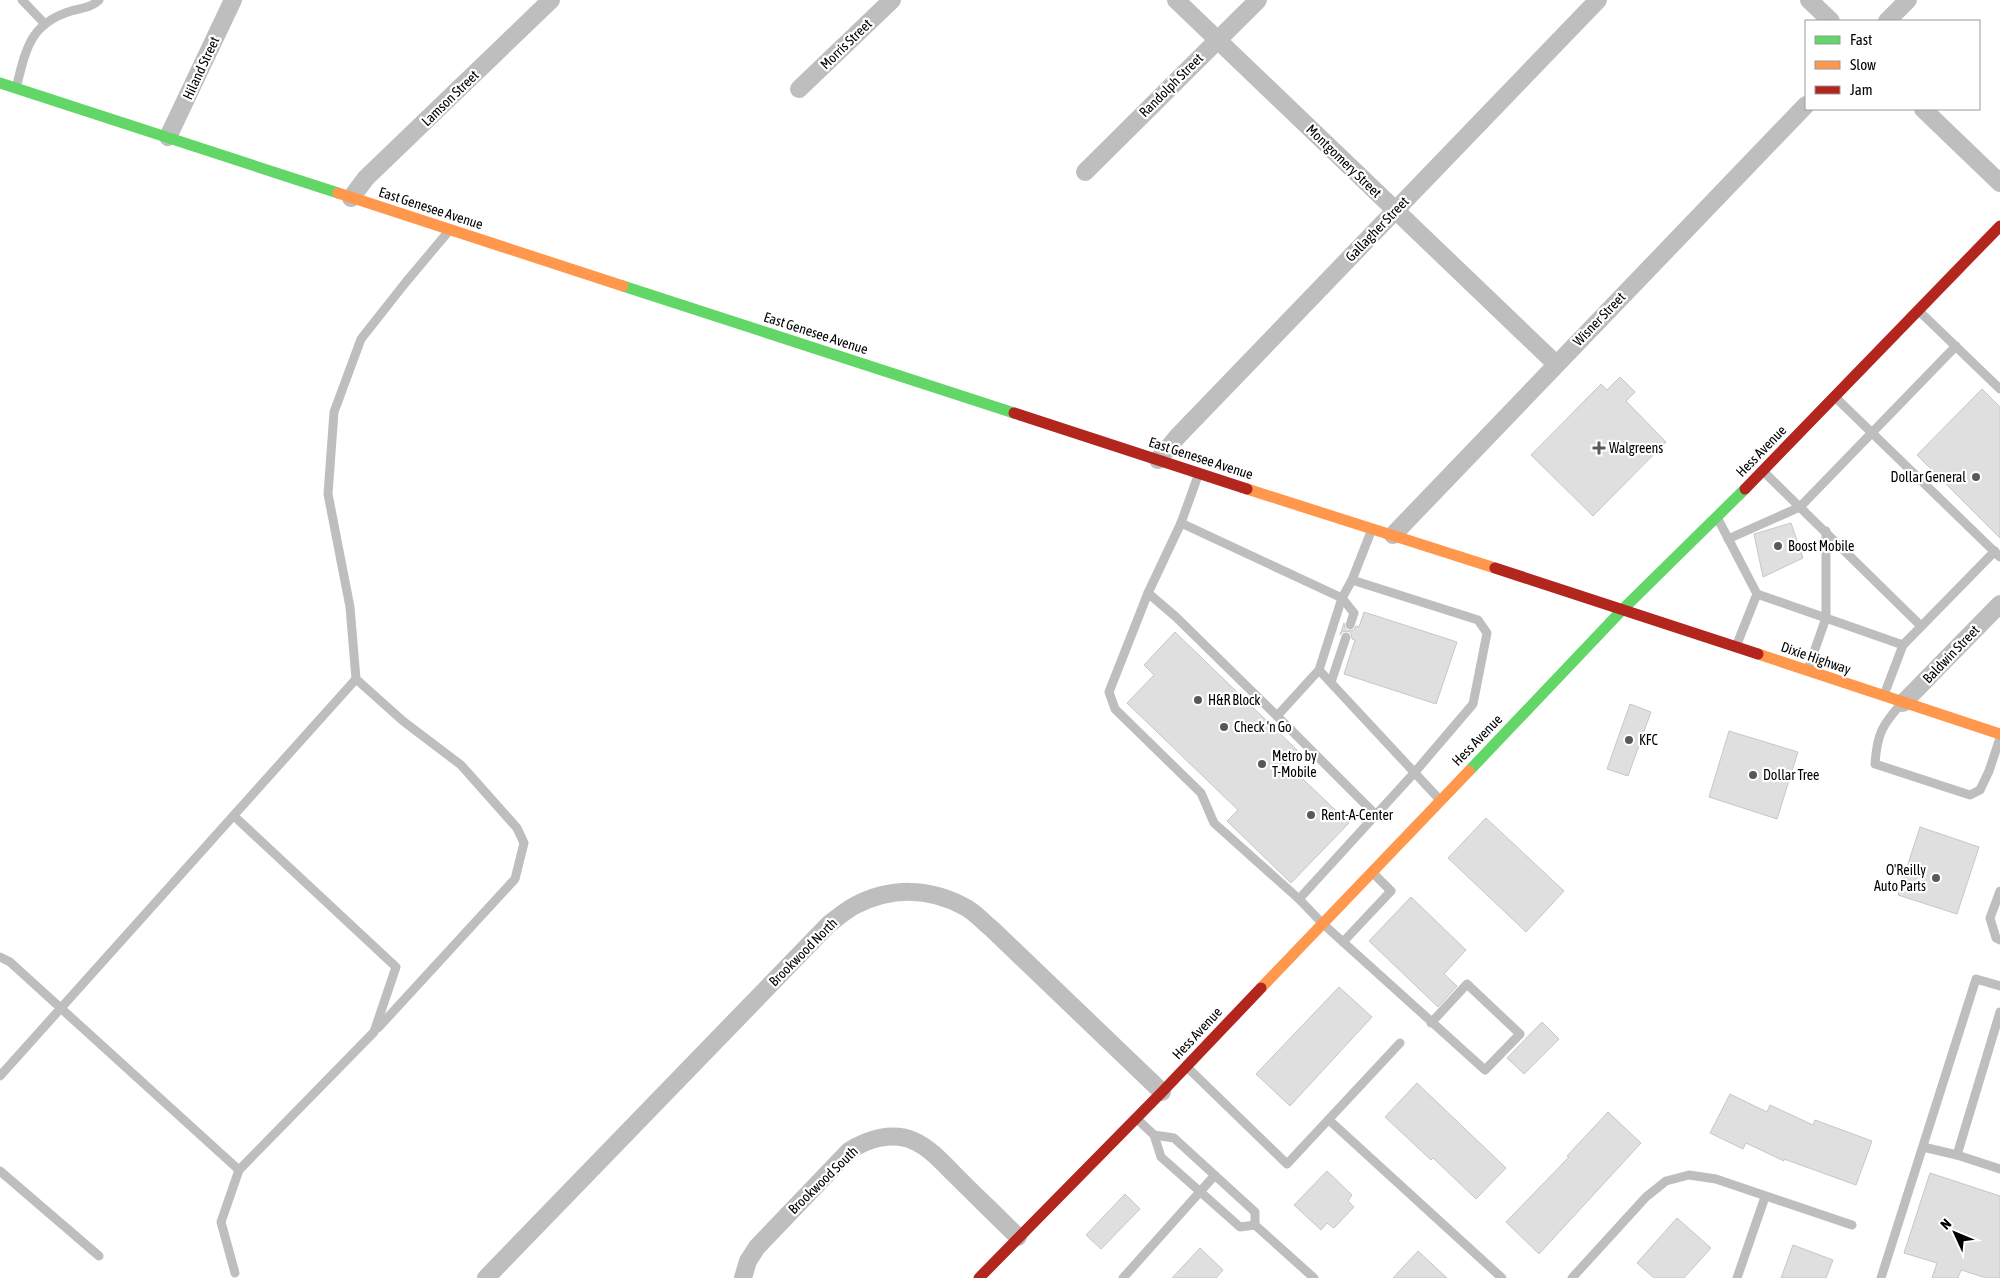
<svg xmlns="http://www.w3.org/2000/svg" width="2000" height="1278" font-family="'Asap Condensed',sans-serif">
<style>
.building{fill:#dfdfdf;stroke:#c7c7c7}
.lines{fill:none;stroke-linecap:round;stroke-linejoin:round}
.lane{stroke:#bebebe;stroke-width:9}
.street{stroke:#bebebe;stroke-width:18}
.fast{stroke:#63d668;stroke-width:11}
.slow{stroke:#ff974d;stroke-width:11}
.jam{stroke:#b3261e;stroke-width:11}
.poi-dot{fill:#595959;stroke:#fff;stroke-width:2}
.labels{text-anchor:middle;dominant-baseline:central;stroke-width:4.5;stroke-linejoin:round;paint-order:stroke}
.street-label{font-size:14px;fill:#000;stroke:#fff}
.poi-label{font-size:14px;fill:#000;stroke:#fff;text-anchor:start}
</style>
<rect width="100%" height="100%" fill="#fff"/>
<!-- building -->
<g class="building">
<polygon points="1620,377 1635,392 1626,401 1666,442 1593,516 1531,455 1601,384 1607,390"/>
<polygon points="1982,389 2000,407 2000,538 1917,455"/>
<polygon points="1791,523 1803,558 1763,577 1754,534"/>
<polygon points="1364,612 1457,642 1436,704 1344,674 1355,640 1352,639 1351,633 1348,631 1342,632 1340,635 1344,623 1345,629 1348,631 1354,630 1356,626 1359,627"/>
<polygon points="1175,632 1297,750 1285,762 1349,823 1291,883 1227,821 1238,810 1127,703 1154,675 1144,665"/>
<polygon points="1630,704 1651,712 1628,776 1607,769"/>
<polygon points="1729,731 1798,752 1777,819 1709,797"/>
<polygon points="1486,818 1564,891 1526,932 1448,858"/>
<polygon points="1920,827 1979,847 1957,914 1898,895"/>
<polygon points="1411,897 1466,950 1444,974 1457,986 1438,1007 1369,941"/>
<polygon points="1339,987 1372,1017 1290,1106 1256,1074"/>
<polygon points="1542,1022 1559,1039 1524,1074 1507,1058"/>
<polygon points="1417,1083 1506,1168 1476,1199 1433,1158 1431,1160 1385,1117"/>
<polygon points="1730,1094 1767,1112 1770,1105 1813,1125 1815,1120 1872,1141 1856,1185 1784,1159 1784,1161 1746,1143 1743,1149 1710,1133"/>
<polygon points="1608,1112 1641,1143 1539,1254 1506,1222 1569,1157 1567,1156"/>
<polygon points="1327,1171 1352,1195 1348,1201 1354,1207 1334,1228 1327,1223 1321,1230 1294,1205"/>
<polygon points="1930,1173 2000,1196 2000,1278 1986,1278 1961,1270 1958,1278 1932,1278 1937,1263 1904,1253"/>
<polygon points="1125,1194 1140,1209 1101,1249 1086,1235"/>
<polygon points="1677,1218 1711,1248 1684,1278 1654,1278 1637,1263"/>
<polygon points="1793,1245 1833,1260 1826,1278 1781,1278"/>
<polygon points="1200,1248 1223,1270 1216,1278 1172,1278"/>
<polygon points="1418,1251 1447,1278 1393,1278"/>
</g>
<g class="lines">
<!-- lane -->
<g class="lane">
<polyline points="22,0 45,24"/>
<path d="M16,88C26,50 29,24 71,11C81,8 91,8 99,0"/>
<polyline points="1919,311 2000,389"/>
<polyline points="1836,398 2000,557"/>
<polyline points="1199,473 1181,523 1342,598 1354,613 1350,625"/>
<polyline points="1765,473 1921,626"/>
<polyline points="1718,519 1757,594 1737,644"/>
<polyline points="1181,523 1148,593 1109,692 1115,709 1201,793 1214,823 1299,899"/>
<polyline points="1372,529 1352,580 1342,598 1319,670 1277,716 1375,814"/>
<polyline points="1728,539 1800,507 1956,346"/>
<polyline points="1352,580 1478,620 1487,633 1473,704 1415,772 1299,899 1322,923 1485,1070 1520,1034 1467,984 1431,1023"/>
<polyline points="1148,593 1176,617 1277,716"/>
<polyline points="1757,594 1903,645"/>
<polyline points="1808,669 1826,618 1826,531"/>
<polyline points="1319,670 1440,800"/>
<polyline points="356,679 403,721 461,765 517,828 524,843 515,879 378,1028"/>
<polyline points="1331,682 1346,637"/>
<polyline points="1884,695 1903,645 1995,551"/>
<path d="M1902,703C1882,725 1877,734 1875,764L1970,795L1980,790L1989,771L2000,738"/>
<polyline points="234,816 396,967 374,1032 239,1170 221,1222 235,1273"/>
<polyline points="2000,891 1990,918 1996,938 2000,940"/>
<polyline points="1343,942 1391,891 1373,873"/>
<polyline points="0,957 10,962 239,1170"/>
<polyline points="1188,1068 1287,1164 1400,1043"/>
<polyline points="0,1076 356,679 350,607 328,494 334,412 361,339 406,282 448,232"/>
<polyline points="1137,1119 1154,1135 1161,1157 1240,1227 1255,1225"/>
<polyline points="1329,1120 1502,1278"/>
<polyline points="1154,1135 1174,1138 1255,1212 1255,1225 1314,1278"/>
<polyline points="1923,1147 1957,1155 2000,1169"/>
<polyline points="1957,1155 2000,1012"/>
<polyline points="0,1171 99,1256"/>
<polyline points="1123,1278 1215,1175"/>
<polyline points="1572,1278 1646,1197 1666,1181 1689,1175 1716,1179 1852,1225"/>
<polyline points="1737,1278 1765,1197"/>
<polyline points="1881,1278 1976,979 2000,986"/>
</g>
<!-- street -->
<g class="street">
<polyline points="1176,0 1556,364"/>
<polyline points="1809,0 1831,21"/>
<polyline points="1887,21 1908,0"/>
<polyline points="799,89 892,0"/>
<polyline points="1923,109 2000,183"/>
<polyline points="168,137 233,0"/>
<polyline points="1085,172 1258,0"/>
<polyline points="351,198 366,178 551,0"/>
<polyline points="1158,460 1178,436 1598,0"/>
<polyline points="1393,535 1806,105"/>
<polyline points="1903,703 2000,604"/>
<path d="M486,1278L829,924C837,918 845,911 854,906C890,887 929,887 965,907C975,912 983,922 992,929L1162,1092"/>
<path d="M743,1278L748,1261L757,1247L849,1151C867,1139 893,1131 914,1141C930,1148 943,1163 955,1175C976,1196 997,1216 1018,1237"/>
</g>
<!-- fast -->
<g class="fast">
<polyline points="0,83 338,193"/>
<polyline points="623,286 1014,413"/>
<polyline points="1469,771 1623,609 1745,489"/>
</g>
<!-- slow -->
<g class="slow">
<polyline points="338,193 623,286"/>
<polyline points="1247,489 1495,568"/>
<polyline points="1758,654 2000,734"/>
<polyline points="1261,988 1469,771"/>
</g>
<!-- jam -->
<g class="jam">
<polyline points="1014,413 1247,489"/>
<polyline points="1745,489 2000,226"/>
<polyline points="1495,568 1758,654"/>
<polyline points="979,1278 1162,1092 1261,988"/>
</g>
</g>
<!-- markers -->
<g class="poi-dot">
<path d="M1596.5 440.5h5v5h5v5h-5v5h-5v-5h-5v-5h5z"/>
<circle cx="1976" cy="477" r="5"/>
<circle cx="1778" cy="546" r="5"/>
<circle cx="1198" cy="700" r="5"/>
<circle cx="1224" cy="727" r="5"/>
<circle cx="1629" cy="740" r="5"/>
<circle cx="1262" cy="764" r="5"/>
<circle cx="1753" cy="775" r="5"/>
<circle cx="1311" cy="815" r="5"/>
<circle cx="1936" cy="878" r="5"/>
</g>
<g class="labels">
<!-- street labels -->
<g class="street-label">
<text transform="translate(846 44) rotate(-44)">Morris Street</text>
<text transform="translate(201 68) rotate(-65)">Hiland Street</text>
<text transform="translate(1171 85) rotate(-45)">Randolph Street</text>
<text transform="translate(450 98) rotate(-44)">Lamson Street</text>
<text transform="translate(1344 161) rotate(44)">Montgomery Street</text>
<text transform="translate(431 208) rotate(18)">East Genesee Avenue</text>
<text transform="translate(1377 229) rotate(-46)">Gallagher Street</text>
<text transform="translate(1599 319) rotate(-46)">Wisner Street</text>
<text transform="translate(816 333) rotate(18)">East Genesee Avenue</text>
<text transform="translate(1761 451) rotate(-46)">Hess Avenue</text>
<text transform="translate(1201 458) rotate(18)">East Genesee Avenue</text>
<text transform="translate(1951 654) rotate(-46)">Baldwin Street</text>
<text transform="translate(1816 658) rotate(19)">Dixie Highway</text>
<text transform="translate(1477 740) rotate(-46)">Hess Avenue</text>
<text transform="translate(803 952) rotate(-45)">Brookwood North</text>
<text transform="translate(1197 1033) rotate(-47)">Hess Avenue</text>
<text transform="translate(823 1180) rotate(-44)">Brookwood South</text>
</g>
<!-- poi labels -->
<g class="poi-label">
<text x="1609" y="448">Walgreens</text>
<text x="1966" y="477" text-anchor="end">Dollar General</text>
<text x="1788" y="546">Boost Mobile</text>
<text x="1208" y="700">H&amp;R Block</text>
<text x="1234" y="727">Check 'n Go</text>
<text x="1639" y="740">KFC</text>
<text x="1272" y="756">Metro by<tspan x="1272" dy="16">T-Mobile</tspan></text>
<text x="1763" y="775">Dollar Tree</text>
<text x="1321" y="815">Rent-A-Center</text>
<text x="1926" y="870" text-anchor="end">O'Reilly<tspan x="1926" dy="16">Auto Parts</tspan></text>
</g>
</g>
<!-- legend -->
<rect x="1805" y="20" width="175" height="90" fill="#ffffff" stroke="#999999"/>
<rect x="1815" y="36" width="25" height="8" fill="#63d668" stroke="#999999"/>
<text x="1850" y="45" font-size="15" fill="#000000">Fast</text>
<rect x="1815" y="61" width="25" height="8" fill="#ff974d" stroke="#999999"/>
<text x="1850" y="70" font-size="15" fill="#000000">Slow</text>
<rect x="1815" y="86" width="25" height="8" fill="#b3261e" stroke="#999999"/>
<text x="1850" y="95" font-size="15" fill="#000000">Jam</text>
<!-- north arrow -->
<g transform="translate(1955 1233) rotate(314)" stroke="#ffffff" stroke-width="4" paint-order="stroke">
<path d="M0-4L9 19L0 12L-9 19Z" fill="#000000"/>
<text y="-8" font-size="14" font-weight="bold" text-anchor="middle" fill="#000000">N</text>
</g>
</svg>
